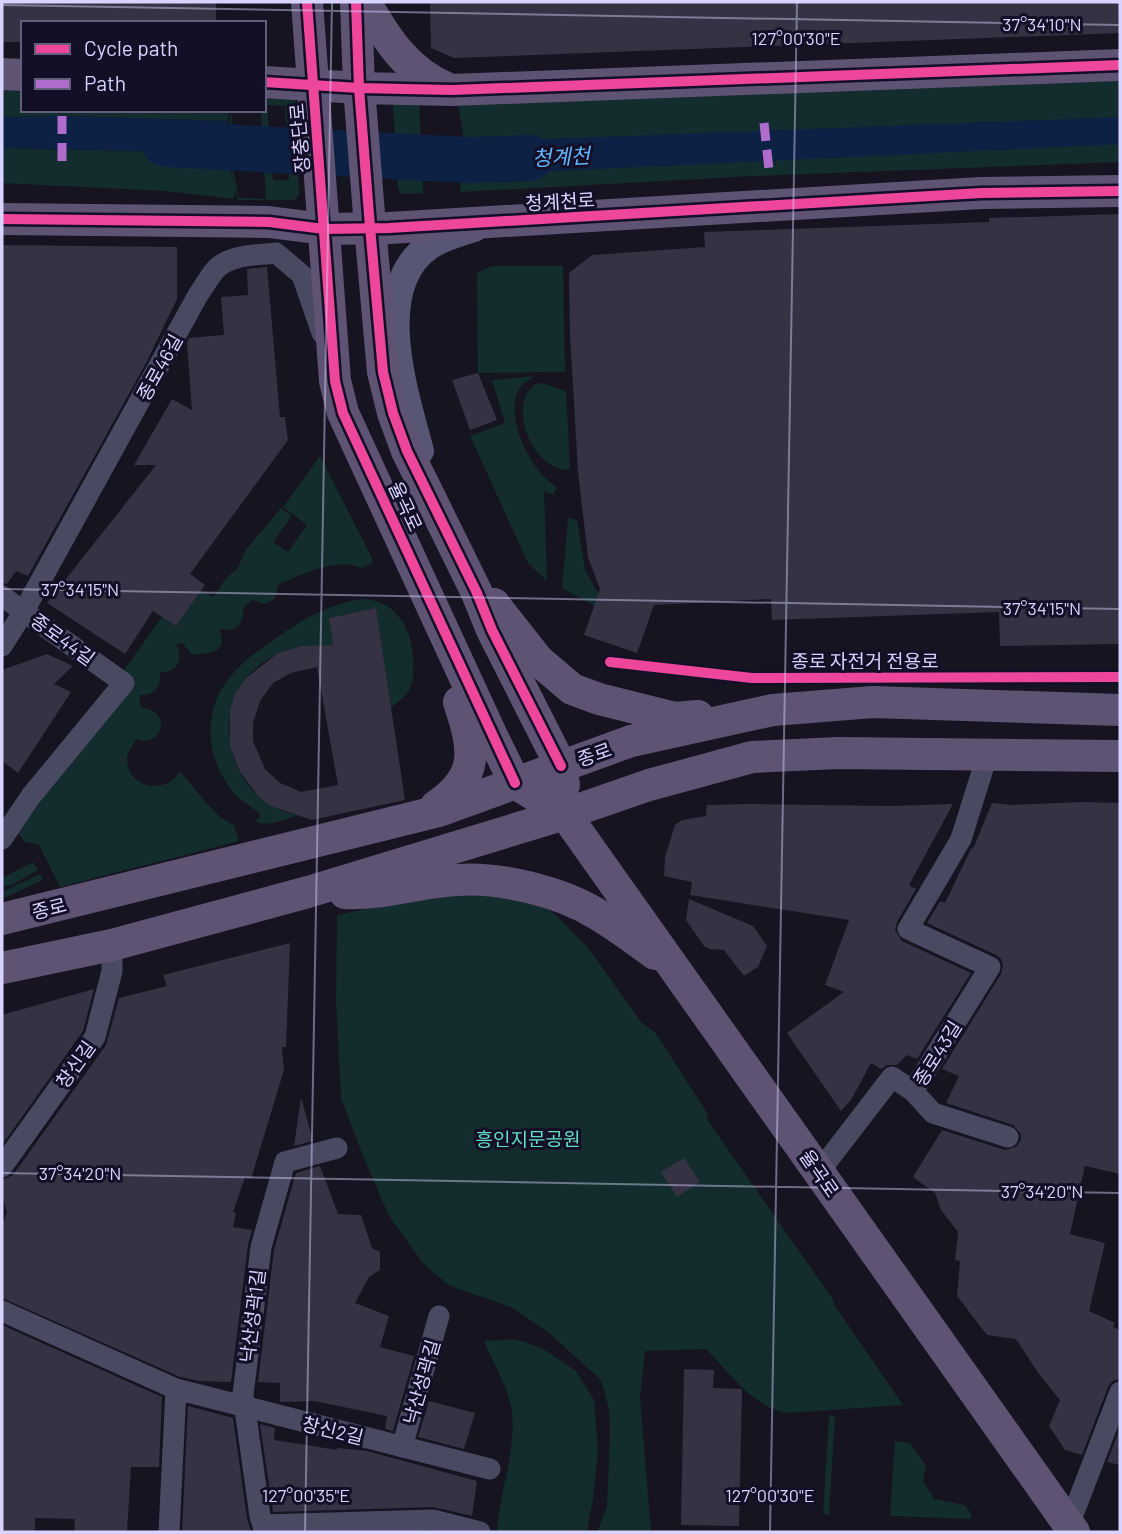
<svg xmlns="http://www.w3.org/2000/svg" width="1122" height="1534" font-family="Barlow,'Noto Sans KR',sans-serif">
<style>
.green{fill:#132c2d;fill-rule:evenodd}
.water{fill:#0d2144}
.lines{fill:none;stroke-linecap:round;stroke-linejoin:round}
.river{stroke:#0d2144;stroke-width:46}
.building{fill:#343243;fill-rule:evenodd}
.street{stroke:#4a4962;stroke-width:21}
.secondary{stroke:#575674;stroke-width:28}
.primary{stroke:#5e5373;stroke-width:32}
.quiet{stroke:#b06ccc;stroke-width:9;stroke-dasharray:18 9;stroke-linecap:butt}
.cycleway-casing{stroke:#130f26;stroke-width:15}
.cycleway{stroke:#ed469a;stroke-width:10}
.ticks{fill:none;stroke:#d9d4ff;stroke-width:2;stroke-opacity:0.45}
.labels{text-anchor:middle;dominant-baseline:central;stroke-width:6;stroke-linejoin:round;paint-order:stroke}
.street-label{font-size:19px;fill:#d9d4ff;stroke:#130f26}
.park-label{font-size:19px;fill:#5fe0c0;stroke:#130f26}
.water-label{font-size:21px;font-style:italic;fill:#62b6ff;stroke:#130f26}
.ticks-label{font-size:18px;text-anchor:middle;fill:#d9d4ff;stroke:#130f26;stroke-width:6;stroke-linejoin:round;paint-order:stroke}
</style>
<rect width="100%" height="100%" fill="#161421"/>
<!-- green -->
<g class="green">
<path d="M1120,81V162L754,176L460,192L465,146L457,96L419,97L423,193L450,192L402,194L398,189L393,105L398,99C474,94 550,96 626,94C791,91 956,88 1120,81Z"/>
<polygon points="2,82 23,82 23,110 229,110 228,121 62,116 2,117"/>
<path d="M264,92L295,99L299,195L294,200H238L235,190L234,199L165,191L2,183V148L227,153L234,188C231,164 223,133 233,110L229,152L239,198L266,199L261,110H264ZM267,105L285,106L289,180H273Z"/>
<polygon points="492,266 563,266 565,372 478,373 477,273"/>
<path d="M535,376C532,379 523,382 519,389C507,411 521,445 534,464C539,473 549,481 557,488L553,495L544,491L547,581L528,563L470,436L505,423L492,380Z"/>
<path d="M542,383L566,391L570,467L568,470C533,470 506,407 535,384Z"/>
<path d="M320,456L372,558V563L362,568C336,557 304,574 279,584L274,600L264,604L252,600L243,608C245,624 234,633 219,629C229,656 208,652 192,655L182,643L176,644C184,659 178,673 160,672C162,687 154,696 139,695L141,708C173,709 163,750 136,739C133,746 127,751 127,759C127,789 167,795 180,771C193,786 216,819 234,825L239,841L60,887L39,845L25,842L19,834L18,828L118,678L162,617L176,626L201,590L213,597L226,578L238,568L245,551L281,508L292,516L273,542L288,552L307,525L283,507Z"/>
<polygon points="568,517 577,520 585,570 611,615 562,588"/>
<path d="M363,599C396,600 413,630 413,660C413,670 414,679 410,688C407,696 397,702 391,708L376,608L329,618L333,645C315,646 297,646 280,653C202,686 218,799 298,815C285,819 266,828 255,821L259,818V813C251,806 241,801 234,793C202,755 202,703 238,668C249,657 263,647 276,638C302,620 330,603 363,599Z"/>
<polygon points="33,862 38,870 14,884 2,887 2,878"/>
<polygon points="40,874 43,880 2,899 2,892"/>
<path d="M442,893L533,899L555,914L589,949L641,1022L655,1032L709,1116L706,1118L834,1301L833,1303L903,1405L787,1413C752,1407 730,1373 706,1349L645,1351L640,1397L651,1532H597L607,1507L610,1432L609,1409L601,1380L549,1333L511,1307L450,1286L434,1273L423,1263L389,1216L363,1156L341,1098L336,1000L337,915Z"/>
<path d="M515,1339L542,1348L576,1371L594,1400L598,1451L593,1499L587,1532H497C499,1492 520,1440 510,1402C505,1381 492,1361 484,1341Z"/>
<polygon points="829,1415 835,1416 829,1515 823,1514"/>
<polygon points="895,1441 910,1443 926,1466 923,1481 934,1499 964,1505 971,1513 971,1519 890,1516"/>
</g>
<!-- water -->
<g class="water">
<polygon points="62,116 228,121 227,153 2,148 2,117"/>
<polygon points="1120,117 1120,144 495,174 466,172 467,142"/>
</g>
<g class="lines">
<!-- river -->
<polyline class="river" points="165,144 468,160 530,158"/>
</g>
<!-- building -->
<g class="building">
<polygon points="2,2 216,2 216,23 23,23 23,42 2,42"/>
<polygon points="430,2 1120,2 1120,33 454,58 431,48"/>
<polygon points="1120,214 1120,644 1000,646 999,612 772,620 771,599 654,605 637,653 584,635 600,589 588,557 578,472 570,335 569,273 592,255 705,247 704,232 989,222 989,218"/>
<polygon points="2,245 177,247 177,299 146,363 28,576 16,571 7,584 2,583"/>
<polygon points="267,267 280,417 285,417 288,440 190,574 205,585 176,626 153,611 125,654 47,603 156,465 134,465 172,399 192,410 187,343 189,338 224,335 221,297 248,295 247,269"/>
<polygon points="478,373 497,420 470,430 452,380"/>
<path d="M376,608L405,800L312,820L271,806L259,797L240,772L230,747V710L235,694L246,678L278,653L302,646L333,645L329,618ZM317,667L338,785L301,792L280,783L265,769L253,741V723L260,701L273,683L291,673Z"/>
<polygon points="47,654 73,666 54,684 71,692 18,773 2,761 2,670"/>
<polygon points="1083,802 1120,803 1120,1174 1085,1166 1070,1234 1105,1243 1089,1311 1115,1323 1113,1327 1120,1330 1120,1379 1112,1381 1108,1387 1082,1455 1065,1450 1049,1426 1060,1400 1039,1374 1016,1339 987,1335 957,1296 960,1261 955,1260 958,1232 941,1210 935,1193 913,1177 942,1130 1005,1150 1016,1147 1021,1140 1021,1134 1013,1125 946,1103 959,1076 942,1069 1001,974 1003,966 1001,959 996,955 927,923 940,901 945,903 972,847 973,849 992,803 1012,805"/>
<polygon points="749,804 891,806 953,804 909,885 916,889 897,922 895,930 902,941 971,973 917,1059 907,1055 897,1065 887,1065 881,1069 871,1063 851,1100 841,1111 787,1033 844,992 825,985 849,920 690,895 692,882 664,876 665,857 675,825 682,820 706,816 707,805"/>
<polygon points="689,899 753,926 767,946 758,967 744,976 724,950 710,949 704,946 686,920"/>
<polygon points="290,943 286,1047 282,1047 284,1070 251,1179 245,1177 233,1212 236,1213 233,1227 252,1230 248,1245 231,1382 199,1381 180,1377 2,1298 2,1225 7,1213 2,1194 2,1180 13,1175 106,1045 119,998 167,986 163,975"/>
<polygon points="94,989 83,1031 2,1145 2,1015"/>
<polygon points="301,1097 313,1141 294,1146"/>
<polygon points="684,1158 700,1182 677,1197 661,1172"/>
<polygon points="320,1166 338,1214 361,1215 372,1248 380,1252 380,1270 369,1277 355,1303 389,1316 380,1347 414,1356 393,1431 385,1429 387,1416 314,1401 280,1402 280,1383 258,1382 274,1250 296,1173"/>
<polygon points="2,1325 162,1397 159,1467 131,1467 127,1532 74,1532 75,1519 35,1518 35,1532 2,1532"/>
<polygon points="684,1369 714,1370 713,1388 742,1389 739,1526 681,1525"/>
<polygon points="429,1401 475,1413 464,1449 418,1437"/>
<polygon points="188,1406 233,1418 247,1518 251,1532 182,1532"/>
<polygon points="260,1424 275,1428 274,1440 337,1450 337,1448 367,1451 477,1481 472,1516 433,1507 273,1512"/>
<polygon points="1120,1428 1120,1465 1107,1462"/>
</g>
<g class="lines">
<!-- street -->
<g class="street">
<polyline points="2,596 124,683 31,796 2,839"/>
<path d="M2,646L24,611L198,295C204,287 210,275 217,268C232,254 258,255 276,253L302,275L322,333"/>
<polyline points="913,1091 933,1113 1008,1137"/>
<polyline points="2,1167 95,1037 112,971 112,945"/>
<polyline points="819,1172 892,1077 913,1091 990,967 908,929 961,839 987,756"/>
<polyline points="2,1311 176,1389 490,1469"/>
<polyline points="402,1447 439,1316"/>
<polyline points="263,1525 433,1520 480,1532"/>
<polyline points="1069,1525 1120,1392"/>
<polyline points="169,1532 176,1389"/>
<polyline points="265,1532 260,1516 243,1395 261,1247 285,1162 337,1148"/>
</g>
<!-- secondary -->
<path class="secondary" d="M420,451C405,394 369,288 429,246C443,237 459,233 474,228"/>
<!-- primary -->
<g class="primary">
<polyline points="307,2 335,381 343,413 491,734 515,783 565,814 1074,1532"/>
<polyline points="356,2 359,88 370,227 383,372 393,413 407,451 477,593 492,630 561,766 564,785"/>
<path d="M365,2C386,38 407,72 447,88"/>
<polyline points="2,74 23,75"/>
<polyline points="264,82 359,88 452,90 1120,65"/>
<polyline points="2,219 269,222 324,229 389,228 981,193 1120,191"/>
<polyline points="494,604 538,660 572,689 599,699 675,718 698,716"/>
<path d="M436,806C481,776 474,748 459,702"/>
<path d="M345,893C383,895 419,882 457,880C500,877 559,891 597,914C617,926 636,940 655,954"/>
<polyline points="2,919 439,811 631,741 773,710 873,702 1120,710"/>
<polyline points="2,968 112,945 308,892 565,814 649,785 752,757 838,753 1120,756"/>
</g>
<!-- quiet -->
<g class="quiet">
<polyline points="764,123 769,170"/>
<polyline points="62,161 62,115"/>
</g>
<defs>
<g id="cycleway">
<polyline points="307,2 335,381 343,413 515,783"/>
<polyline points="356,2 359,88 370,227 383,372 393,413 407,451 477,593 492,630 561,766"/>
<polyline points="264,82 359,88 452,90 1120,65"/>
<polyline points="2,219 269,222 324,229 389,228 981,193 1120,191"/>
<polyline points="610,662 752,678 1120,677"/>
</g>
</defs>
<!-- cycleway casing -->
<use href="#cycleway" class="cycleway-casing"/>
<!-- cycleway -->
<use href="#cycleway" class="cycleway"/>
</g>
<!-- ticks -->
<path class="ticks" d="M2,5L1120,25M2,589L1120,609M2,1173L1120,1193M305,1532L332,2M770,1532L797,2"/>
<g class="labels">
<!-- street labels -->
<g class="street-label">
<text transform="translate(299 138) rotate(-95)">장충단로</text>
<text transform="translate(560 201) rotate(-3)">청계천로</text>
<text transform="translate(159 367) rotate(-61)">종로46길</text>
<text transform="translate(406 506) rotate(65)">율곡로</text>
<text transform="translate(63 639) rotate(36)">종로44길</text>
<text x="865" y="660">종로 자전거 전용로</text>
<text transform="translate(594 754) rotate(-19)">종로</text>
<text transform="translate(49 908) rotate(-14)">종로</text>
<text transform="translate(937 1053) rotate(-58)">종로43길</text>
<text transform="translate(75 1064) rotate(-55)">창신길</text>
<text transform="translate(820 1173) rotate(55)">율곡로</text>
<text transform="translate(252 1316) rotate(-83)">낙산성곽1길</text>
<text transform="translate(421 1382) rotate(-74)">낙산성곽길</text>
<text transform="translate(333 1430) rotate(14)">창신2길</text>
</g>
<!-- park labels -->
<g class="park-label">
<text x="528" y="1138">흥인지문공원</text>
</g>
<!-- water labels -->
<g class="water-label">
<text transform="translate(561 156) rotate(-3)">청계천</text>
</g>
</g>
<g class="ticks-label">
<text x="1042" y="31">37°34'10"N</text>
<text x="796" y="45">127°00'30"E</text>
<text x="80" y="596">37°34'15"N</text>
<text x="1042" y="615">37°34'15"N</text>
<text x="80" y="1180">37°34'20"N</text>
<text x="1042" y="1198">37°34'20"N</text>
<text x="306" y="1502">127°00'35"E</text>
<text x="770" y="1502">127°00'30"E</text>
</g>
<!-- border -->
<rect width="1122" height="1534" fill="none" stroke="#d9d4ff" stroke-width="7"/>
<!-- legend -->
<rect x="21" y="21" width="245" height="91" fill="#130f26" stroke="#625e7d" stroke-width="2"/>
<rect x="35" y="44" width="35" height="10" fill="#ed469a" stroke="#625e7d" stroke-width="2"/>
<text x="84" y="56" font-size="21" fill="#d9d4ff">Cycle path</text>
<rect x="35" y="79" width="35" height="10" fill="#b06ccc" stroke="#625e7d" stroke-width="2"/>
<text x="84" y="91" font-size="21" fill="#d9d4ff">Path</text>
</svg>
